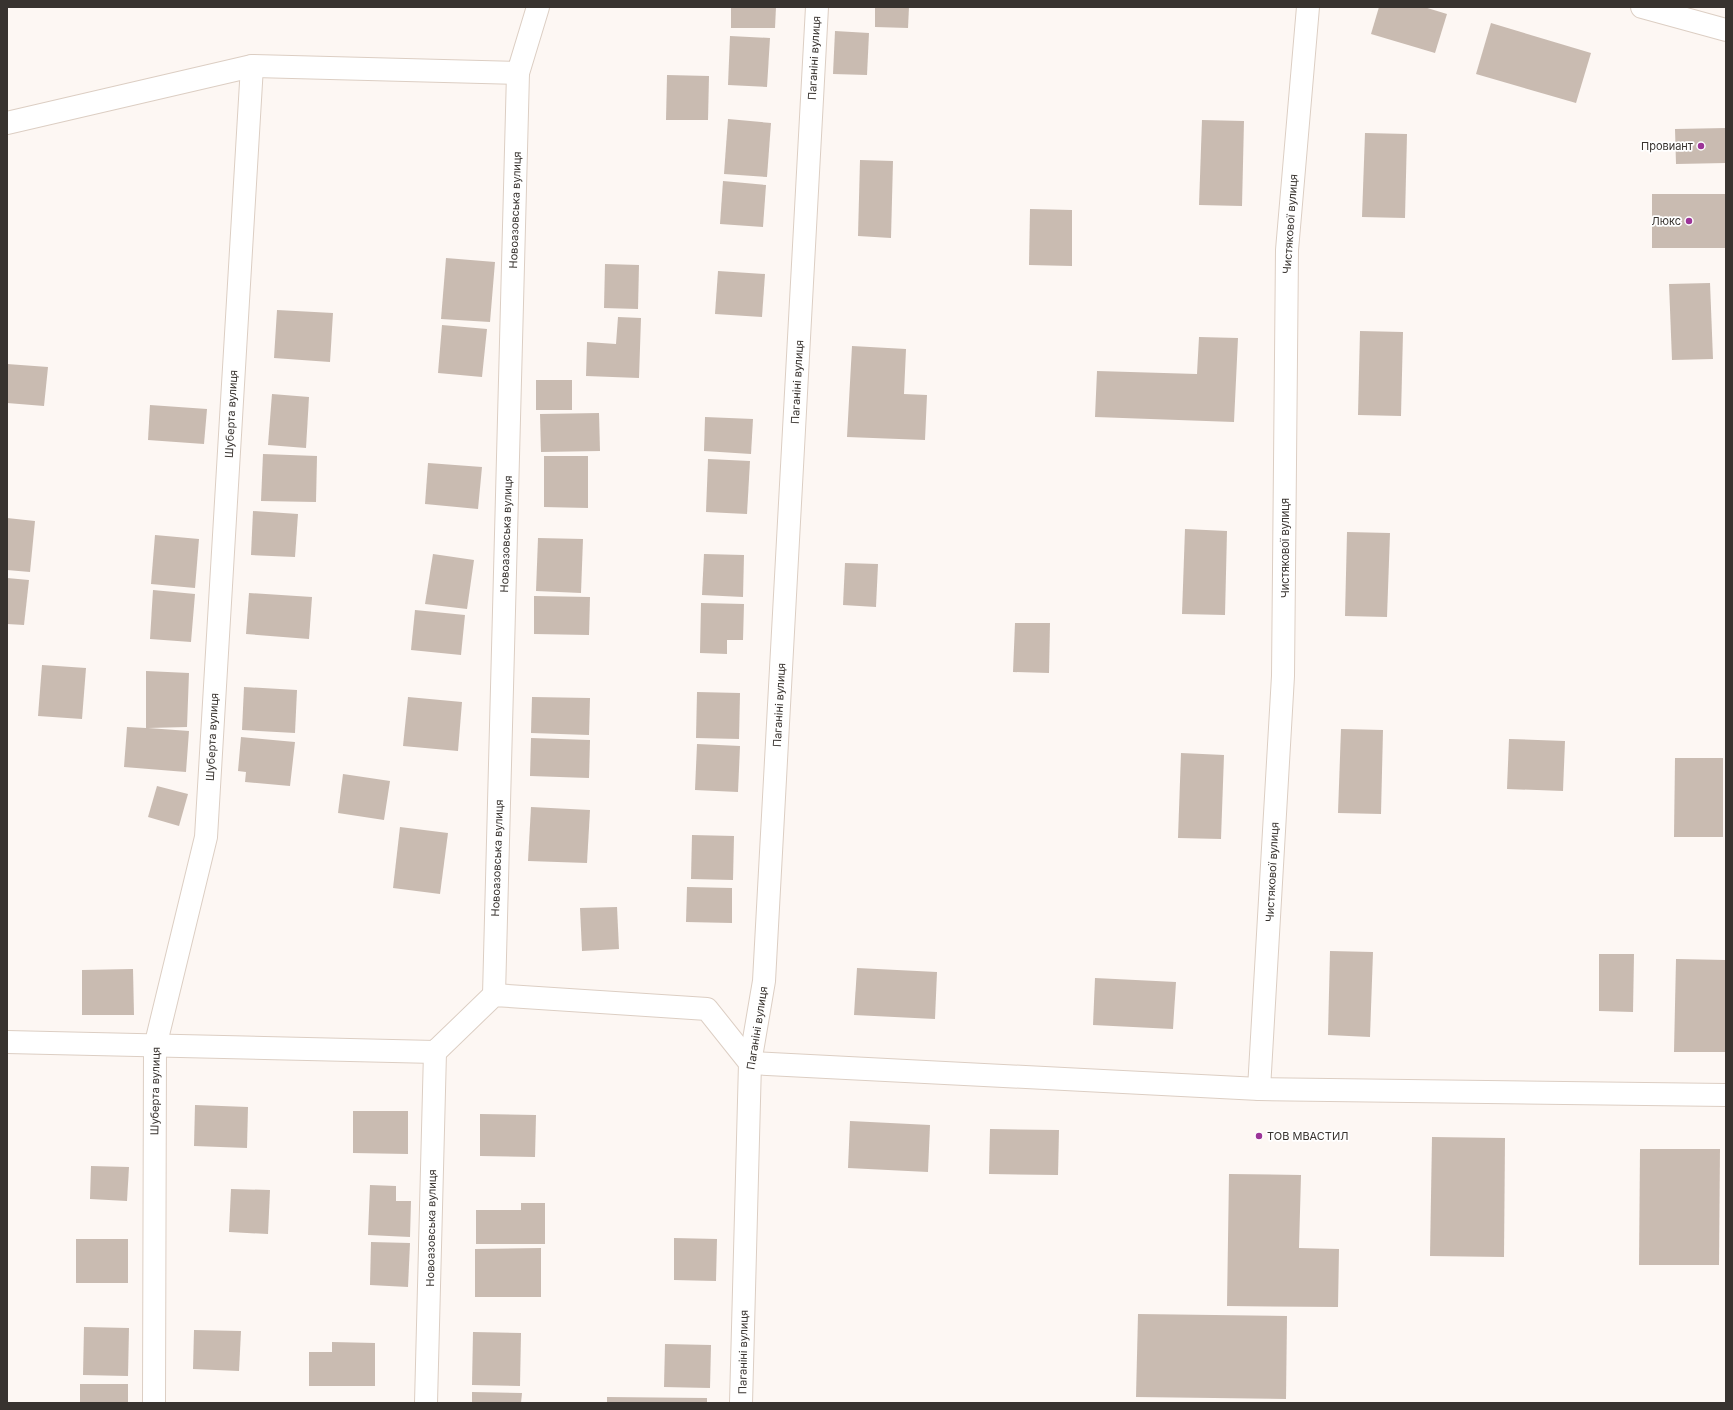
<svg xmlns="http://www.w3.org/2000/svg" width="1733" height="1410" font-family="Inter,sans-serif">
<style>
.building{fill:#c9bbb1}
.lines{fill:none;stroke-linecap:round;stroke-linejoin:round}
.minor-casing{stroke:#dccec3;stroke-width:24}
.minor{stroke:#fff;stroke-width:22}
.poi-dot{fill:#9c3498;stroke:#fff;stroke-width:1.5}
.labels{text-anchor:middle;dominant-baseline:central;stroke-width:3.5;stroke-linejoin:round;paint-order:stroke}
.street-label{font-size:11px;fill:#38332f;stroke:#fff}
.poi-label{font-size:11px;fill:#38332f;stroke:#fff;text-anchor:end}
</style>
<rect width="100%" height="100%" fill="#fdf7f3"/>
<!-- building -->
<g class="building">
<polygon points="731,7 776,7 775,28 731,28"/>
<polygon points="875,7 909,7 908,28 875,27"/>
<polygon points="1379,7 1424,7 1447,14 1435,53 1371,34"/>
<polygon points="1491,23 1591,53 1576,103 1476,74"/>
<polygon points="835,31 869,33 867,75 833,74"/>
<polygon points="730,36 770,38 767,87 728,85"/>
<polygon points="667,75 709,76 708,120 666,120"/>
<polygon points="728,119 771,123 767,177 724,174"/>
<polygon points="1202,120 1244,121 1242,206 1199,205"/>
<polygon points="1726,128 1726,163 1676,164 1675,129"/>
<polygon points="1365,133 1407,134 1405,218 1362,217"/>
<polygon points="860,160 893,161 891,238 858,236"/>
<polygon points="723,181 766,185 763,227 720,224"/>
<rect x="1652" y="194" width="74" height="54"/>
<polygon points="1030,209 1072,210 1072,266 1029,265"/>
<polygon points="446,258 495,262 490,322 441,319"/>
<polygon points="605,264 639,265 638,309 604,308"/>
<polygon points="718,271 765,274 762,317 715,314"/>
<polygon points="1710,283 1713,359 1672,360 1669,284"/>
<polygon points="277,310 333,313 330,362 274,358"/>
<polygon points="618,317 641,318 639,378 586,376 587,342 616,344"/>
<polygon points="442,325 487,329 482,377 438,373"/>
<polygon points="1360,331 1403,332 1401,416 1358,415"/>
<polygon points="1199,337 1238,338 1234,422 1095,417 1097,371 1197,374"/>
<polygon points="852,346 906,349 904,394 927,395 925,440 847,437"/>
<polygon points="7,364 48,367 44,406 7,403"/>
<rect x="536" y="380" width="36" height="30"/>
<polygon points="272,394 309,397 306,448 268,445"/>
<polygon points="150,405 207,409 204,444 148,440"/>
<polygon points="599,413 600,451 541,452 540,414"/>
<polygon points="705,417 753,419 751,454 704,451"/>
<polygon points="263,454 317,456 316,502 261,501"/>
<polygon points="544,456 588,456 588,508 544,507"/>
<polygon points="708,459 750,461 747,514 706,512"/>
<polygon points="428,463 482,467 478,509 425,504"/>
<polygon points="253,511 298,514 295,557 251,555"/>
<polygon points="7,518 35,521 30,572 7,570"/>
<polygon points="1185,529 1227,531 1225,615 1182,614"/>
<polygon points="1347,532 1390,533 1387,617 1345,616"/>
<polygon points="155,535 199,539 195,588 151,584"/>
<polygon points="538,538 583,539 581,593 536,591"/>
<polygon points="433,554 474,560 467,609 425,604"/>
<polygon points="704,554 744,555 743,597 702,595"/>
<polygon points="845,563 878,564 876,607 843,605"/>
<polygon points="7,578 29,580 24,625 7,624"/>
<polygon points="153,590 195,594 191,642 150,639"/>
<polygon points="249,593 312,597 309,639 246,634"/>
<polygon points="534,596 590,597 589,635 534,634"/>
<polygon points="701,603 744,604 743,640 727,640 727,654 700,653"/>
<polygon points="415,610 465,615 461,655 411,650"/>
<polygon points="1015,623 1050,623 1049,673 1013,672"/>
<polygon points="42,665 86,668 82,719 38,716"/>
<polygon points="146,671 189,673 187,727 148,728 189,731 186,772 124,767 127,727 146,728"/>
<polygon points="244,687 297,690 295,733 242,730"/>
<polygon points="697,692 740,693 739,739 696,738"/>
<polygon points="408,697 462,702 458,751 403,746"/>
<polygon points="532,697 590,698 589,735 531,733"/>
<polygon points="1341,729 1383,730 1381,814 1338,813"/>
<polygon points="241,737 295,742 290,786 245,782 246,772 238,771"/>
<polygon points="531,738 590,740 589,778 530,776"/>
<polygon points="1509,739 1565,741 1563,791 1507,789"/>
<polygon points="697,744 740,746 738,792 695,790"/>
<polygon points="1181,753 1224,755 1221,839 1178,838"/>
<polygon points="1675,758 1723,758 1723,837 1674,837"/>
<polygon points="343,774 390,781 384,820 338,813"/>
<polygon points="157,786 188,794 179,826 148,817"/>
<polygon points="531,807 590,810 587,863 528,861"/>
<polygon points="400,827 448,833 440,894 393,888"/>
<polygon points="692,835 734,836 733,880 691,879"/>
<polygon points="687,887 732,888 732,923 686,922"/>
<polygon points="617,907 619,949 582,951 580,908"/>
<polygon points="1330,951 1373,952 1370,1037 1328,1035"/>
<polygon points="1599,954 1634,954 1633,1012 1599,1011"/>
<polygon points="1676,959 1726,960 1725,1052 1674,1052"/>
<polygon points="857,968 937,972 935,1019 854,1015"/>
<polygon points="133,969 134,1015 82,1015 82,970"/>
<polygon points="1095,978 1176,982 1173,1029 1093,1025"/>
<polygon points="195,1105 248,1107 247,1148 194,1146"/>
<polygon points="353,1111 408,1111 408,1154 353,1153"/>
<polygon points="480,1114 536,1115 535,1157 480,1156"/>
<polygon points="850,1121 930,1125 928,1172 848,1168"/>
<polygon points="990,1129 1059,1130 1058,1175 989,1174"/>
<polygon points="1432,1137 1505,1138 1504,1257 1430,1256"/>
<polygon points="1640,1149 1720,1149 1719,1265 1639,1265"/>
<polygon points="91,1166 129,1167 127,1201 90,1199"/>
<polygon points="1229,1174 1301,1175 1299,1248 1339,1249 1338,1307 1227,1306"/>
<polygon points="370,1185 396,1186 396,1201 411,1201 410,1237 368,1235"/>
<polygon points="231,1189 270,1190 268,1234 229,1232"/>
<polygon points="521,1203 545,1203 545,1244 476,1244 476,1210 521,1210"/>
<polygon points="674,1238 717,1239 716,1281 674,1280"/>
<rect x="76" y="1239" width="52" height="44"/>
<polygon points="371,1242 410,1243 408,1287 370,1285"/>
<polygon points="541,1248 541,1297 475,1297 475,1249"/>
<polygon points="1138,1314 1287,1316 1286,1399 1136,1397"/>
<polygon points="84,1327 129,1328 128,1376 83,1375"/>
<polygon points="194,1330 241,1331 239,1371 193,1369"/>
<polygon points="473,1332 521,1333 520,1386 472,1385"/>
<polygon points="332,1342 375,1343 375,1386 309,1386 309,1352 332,1352"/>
<polygon points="665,1344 711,1345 710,1388 664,1387"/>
<rect x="80" y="1384" width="48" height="19"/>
<polygon points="472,1392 522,1393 521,1403 472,1403"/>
<polygon points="607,1397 707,1398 707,1403 607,1403"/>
</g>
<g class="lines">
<defs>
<g id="minor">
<polyline points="1642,7 1726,30"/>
<polyline points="7,123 252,66 518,73 538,7"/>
<polyline points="494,995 518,73"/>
<polyline points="7,1042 435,1052 494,995 707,1009 750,1063 1259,1089 1726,1095"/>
<polyline points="1259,1089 1283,676 1287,250 1308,7"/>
<polyline points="154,1403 155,1047 206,837 252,66"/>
<polyline points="426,1403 435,1052"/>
<polyline points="741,1403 750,1063 764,981 817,7"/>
</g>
</defs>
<!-- minor casing -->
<use href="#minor" class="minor-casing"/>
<!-- minor -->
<use href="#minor" class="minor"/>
</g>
<!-- markers -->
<g class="poi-dot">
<circle cx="1701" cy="146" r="4"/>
<circle cx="1689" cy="221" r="4"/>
<circle cx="1259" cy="1136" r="4"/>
</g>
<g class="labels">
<!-- street labels -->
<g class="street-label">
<text transform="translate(814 58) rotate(-87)">Паганіні вулиця</text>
<text transform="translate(515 210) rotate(-88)">Новоазовська вулиця</text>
<text transform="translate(1290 224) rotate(-86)">Чистякової вулиця</text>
<text transform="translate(797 382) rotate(-87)">Паганіні вулиця</text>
<text transform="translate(231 414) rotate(-87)">Шуберта вулиця</text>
<text transform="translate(506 534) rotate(-88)">Новоазовська вулиця</text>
<text transform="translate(1285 548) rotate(-90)">Чистякової вулиця</text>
<text transform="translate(779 705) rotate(-87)">Паганіні вулиця</text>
<text transform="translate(212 737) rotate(-87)">Шуберта вулиця</text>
<text transform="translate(497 858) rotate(-88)">Новоазовська вулиця</text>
<text transform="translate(1272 872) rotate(-87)">Чистякової вулиця</text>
<text transform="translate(757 1028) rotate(-81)">Паганіні вулиця</text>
<text transform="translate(155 1091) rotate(-89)">Шуберта вулиця</text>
<text transform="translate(431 1228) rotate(-89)">Новоазовська вулиця</text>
<text transform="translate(743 1352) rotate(-89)">Паганіні вулиця</text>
</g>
<!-- poi labels -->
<g class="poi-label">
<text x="1693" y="146">Провиант</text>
<text x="1681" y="221">Люкс</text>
<text x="1267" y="1136" text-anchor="start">ТОВ МВАСТИЛ</text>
</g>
</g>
<!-- border -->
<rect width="1733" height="1410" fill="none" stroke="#38332f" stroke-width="16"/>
</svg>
